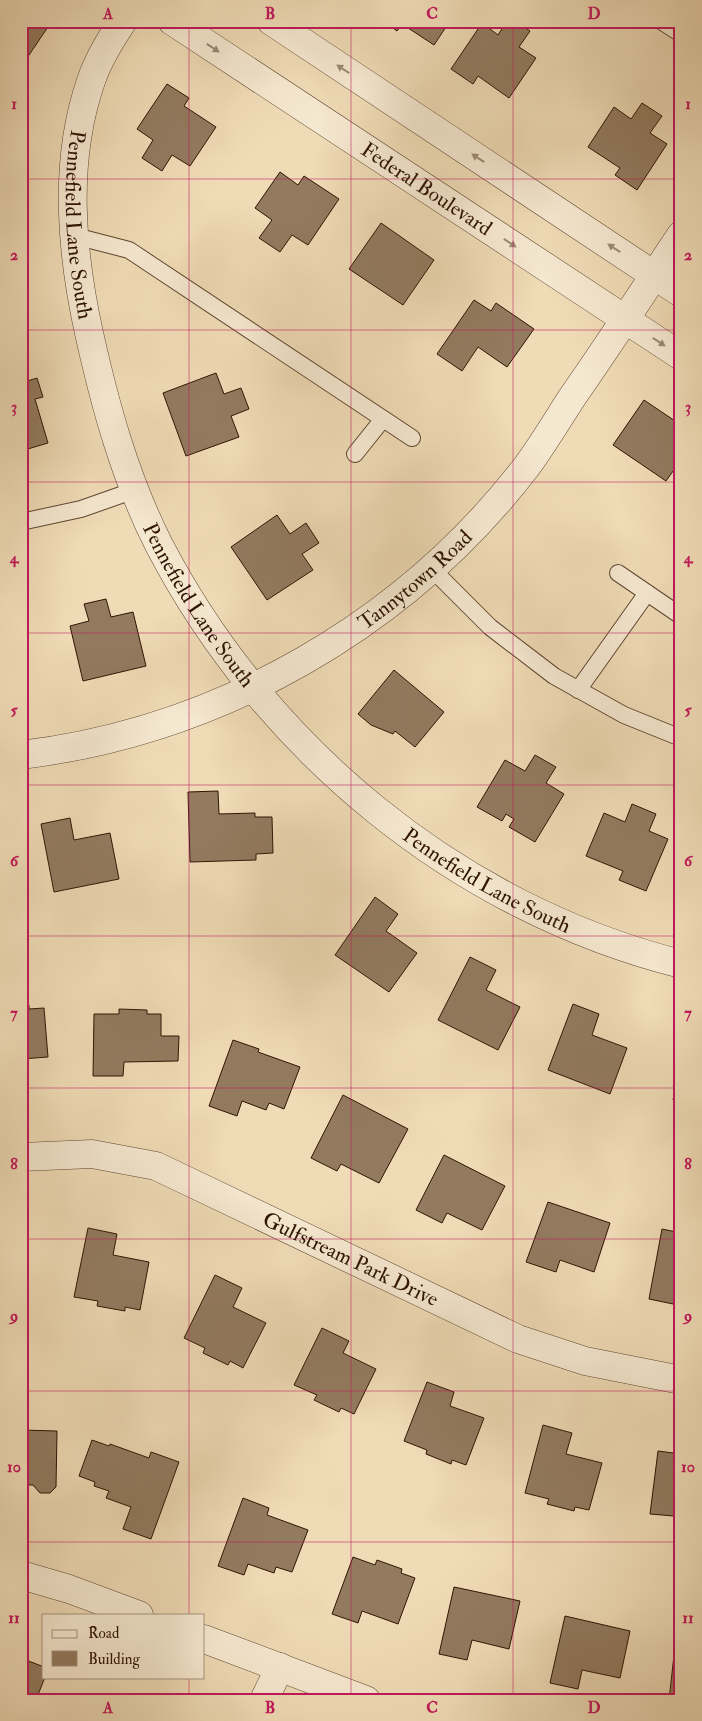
<svg xmlns="http://www.w3.org/2000/svg" width="702" height="1721" font-family="'IM FELL Double Pica',serif">
<style>
.building{fill:#937b60;stroke:#2f1403}
.lines{fill:none;stroke-linecap:round;stroke-linejoin:round}
.service-casing{stroke:#5f4630;stroke-width:18}
.minor-casing{stroke:#5f4630;stroke-width:29}
.service{stroke:#f5e8d0;stroke-width:16}
.minor{stroke:#f5e8d0;stroke-width:28}
.oneway{fill:#9c8974}
.grid{fill:none;stroke:#c2185b;stroke-width:1;stroke-opacity:0.55}
.labels{text-anchor:middle;dominant-baseline:central;stroke-width:4;stroke-linejoin:round;paint-order:stroke}
.street-label{font-size:21px;fill:#2f1403;stroke:#f5e8d0}
.neatline{fill:none;stroke:#c2185b;stroke-width:2}
.grid-label{font-size:16px;text-anchor:middle;font-weight:bold;fill:#c2185b}
</style>
<rect width="100%" height="100%" fill="#efdbb6"/>
<filter id="stains"><feTurbulence type="fractalNoise" baseFrequency=".004" numOctaves="4"/><feColorMatrix values="0 0 0 0 .2 0 0 0 0 .09 0 0 0 0 .02 0 0 0 .5 -.17"/></filter>
<radialGradient id="worn" r=".72"><stop offset=".6" stop-color="#630" stop-opacity="0"/><stop offset="1" stop-color="#630" stop-opacity=".3"/></radialGradient>
<!-- building -->
<g class="building">
<polygon points="21,21 52,21 27,58 21,55"/>
<polygon points="383,21 450,21 434,45 402,24 397,31"/>
<polygon points="507,21 515,21 530,31 519,47 536,58 509,98 478,76 473,84 451,69 482,23 498,35"/>
<polygon points="167,84 189,98 184,106 216,127 190,166 172,155 162,171 142,158 153,140 137,129"/>
<polygon points="642,103 662,116 650,133 667,144 637,190 615,175 620,168 588,147 614,107 631,119"/>
<polygon points="280,172 298,185 304,176 339,199 308,245 292,235 280,252 259,238 272,220 255,208"/>
<polygon points="381,223 434,260 403,305 349,269"/>
<polygon points="21,294 26,322 21,323"/>
<polygon points="474,300 491,311 496,303 534,329 507,367 478,347 462,371 437,354"/>
<polygon points="216,373 224,394 241,388 249,409 231,416 239,437 186,456 163,393"/>
<polygon points="37,378 43,397 35,399 48,443 21,451 21,383"/>
<polygon points="644,400 681,425 681,460 666,481 613,445"/>
<polygon points="277,515 290,534 306,523 319,543 302,554 313,570 267,600 231,547"/>
<polygon points="106,599 111,617 133,612 146,666 83,681 70,626 89,621 84,604"/>
<polygon points="394,670 444,712 415,747 395,731 393,734 371,725 358,714"/>
<polygon points="535,755 556,767 546,783 564,794 535,842 509,827 514,819 506,814 502,821 477,807 505,760 525,771"/>
<polygon points="218,791 219,814 255,813 255,817 272,817 273,853 256,854 256,860 190,862 188,792"/>
<polygon points="632,804 656,814 649,831 668,839 646,891 619,880 623,871 586,856 604,813 625,822"/>
<polygon points="70,818 74,840 110,833 119,879 54,892 41,824"/>
<polygon points="375,897 398,914 386,931 417,953 389,992 335,955"/>
<polygon points="470,957 496,970 486,990 520,1007 498,1050 438,1020"/>
<polygon points="573,1004 599,1014 592,1035 627,1048 610,1094 548,1070"/>
<polygon points="29,1005 29,1009 44,1008 48,1057 21,1059 21,1006"/>
<polygon points="119,1009 147,1010 147,1014 161,1014 161,1036 179,1036 178,1061 124,1062 123,1076 93,1076 94,1014 119,1014"/>
<polygon points="233,1040 259,1049 258,1052 300,1067 284,1109 269,1103 266,1110 242,1101 237,1116 209,1106"/>
<polygon points="681,1058 681,1102 673,1100"/>
<polygon points="343,1095 408,1129 379,1183 341,1164 337,1171 311,1158"/>
<polygon points="444,1155 505,1186 482,1230 447,1213 442,1223 416,1210"/>
<polygon points="548,1202 610,1223 594,1272 560,1260 556,1272 526,1262"/>
<polygon points="88,1228 117,1234 113,1255 149,1262 140,1310 125,1307 125,1311 97,1306 98,1301 74,1297"/>
<polygon points="662,1229 681,1233 681,1290 678,1305 649,1299"/>
<polygon points="21,1243 23,1243 27,1292 21,1292"/>
<polygon points="215,1275 242,1288 233,1307 266,1323 243,1368 230,1361 228,1365 203,1353 205,1348 184,1338"/>
<polygon points="322,1328 349,1341 343,1353 376,1369 354,1414 341,1408 339,1412 314,1400 317,1395 294,1385"/>
<polygon points="427,1382 454,1392 450,1406 484,1418 466,1465 452,1460 451,1464 426,1454 427,1450 404,1441"/>
<polygon points="543,1425 572,1433 566,1454 602,1463 589,1510 575,1507 574,1511 547,1504 549,1499 525,1493"/>
<polygon points="21,1430 57,1431 56,1487 50,1493 40,1493 33,1485 21,1485"/>
<polygon points="92,1440 109,1446 110,1444 149,1458 151,1452 179,1462 151,1539 123,1529 131,1507 106,1498 109,1491 94,1486 95,1482 79,1476"/>
<polygon points="658,1451 681,1454 681,1522 674,1521 674,1516 650,1514"/>
<polygon points="243,1498 269,1508 267,1515 308,1530 292,1572 276,1567 274,1573 248,1564 244,1575 218,1566"/>
<polygon points="353,1557 375,1565 377,1560 402,1569 401,1573 415,1578 398,1624 362,1611 358,1623 332,1614"/>
<polygon points="454,1587 520,1601 509,1649 472,1640 467,1660 439,1654"/>
<polygon points="565,1616 630,1631 620,1678 582,1670 578,1689 550,1683"/>
<polygon points="676,1637 681,1638 681,1700 669,1700"/>
<polygon points="21,1652 28,1655 26,1660 44,1667 45,1677 36,1700 21,1700"/>
</g>
<g class="lines">
<defs>
<g id="service">
<polyline points="661,21 681,34"/>
<polyline points="75,236 129,250 412,438"/>
<polyline points="355,454 383,419"/>
<polyline points="21,522 81,509 135,490"/>
<polyline points="431,568 490,627 554,676 624,715 681,738"/>
<polyline points="618,573 678,614"/>
<polyline points="578,690 647,593"/>
</g>
<g id="minor">
<path id="s1" d="M123,21C110,40 98,60 91,81C63,162 71,251 89,333C105,405 125,478 159,545C265,749 458,908 681,964"/>
<path id="s2" d="M172,21L681,356"/>
<polyline points="271,21 681,293"/>
<path id="s3" d="M21,755C220,731 405,625 527,466C543,444 558,419 573,396C610,343 645,289 681,235"/>
<path id="s4" d="M21,1157L92,1154L156,1166L518,1339L585,1361L681,1380"/>
<polyline points="21,1575 69,1589 139,1615"/>
<polyline points="204,1639 366,1700"/>
<polyline points="264,1700 280,1667"/>
</g>
</defs>
<!-- service casing -->
<use href="#service" class="service-casing"/>
<!-- minor casing -->
<use href="#minor" class="minor-casing"/>
<!-- service -->
<use href="#service" class="service"/>
<!-- minor -->
<use href="#minor" class="minor"/>
</g>
<!-- one-way arrows -->
<defs><path id="oneway-solid" d="M-6-.8H1V-3.2L6.5 0L1 3.2V.8H-6Z" transform="scale(1.25)"/></defs>
<g class="oneway">
<use href="#oneway-solid" transform="translate(213 48) rotate(33)"/>
<use href="#oneway-solid" transform="translate(343 69) rotate(-147)"/>
<use href="#oneway-solid" transform="translate(478 158) rotate(-147)"/>
<use href="#oneway-solid" transform="translate(510 243) rotate(34)"/>
<use href="#oneway-solid" transform="translate(614 248) rotate(-147)"/>
<use href="#oneway-solid" transform="translate(659 342) rotate(33)"/>
</g>
<!-- grid -->
<path class="grid" d="M189,21V1615M351,21V1700M513,21V1700M21,179H681M21,330H681M21,482H681M21,633H681M21,785H681M21,936H681M21,1088H681M21,1239H681M21,1391H681M21,1542H681M189,1677V1700"/>
<g class="labels">
<!-- street labels -->
<g class="street-label">
<text stroke="none"><textPath href="#s2" startOffset="305">Federal Boulevard</textPath></text>
<text stroke="none"><textPath href="#s1" startOffset="214">Pennefield Lane South</textPath></text>
<text stroke="none"><textPath href="#s3" startOffset="438">Tannytown Road</textPath></text>
<text stroke="none"><textPath href="#s1" startOffset="619">Pennefield Lane South</textPath></text>
<text stroke="none"><textPath href="#s1" startOffset="1024">Pennefield Lane South</textPath></text>
<text stroke="none"><textPath href="#s4" startOffset="352">Gulfstream Park Drive</textPath></text>
</g>
</g>
<!-- margin -->
<rect width="702" height="1721" fill="none" stroke="#efdbb6" stroke-width="55"/>
<!-- legend -->
<rect x="42" y="1614" width="162" height="65" fill="#f5e8d0" stroke="#a6937e"/>
<rect x="52" y="1630" width="25" height="8" fill="#f5e8d0" stroke="#a6937e"/>
<text x="88" y="1638" font-size="15" fill="#2f1403">Road</text>
<rect x="52" y="1651" width="25" height="15" fill="#937b60" stroke="#a6937e"/>
<text x="88" y="1664" font-size="15" fill="#2f1403">Building</text>
<rect x="28" y="28" width="646" height="1666" class="neatline"/>
<g class="grid-label">
<text x="108" y="19">A</text>
<text x="270" y="19">B</text>
<text x="432" y="19">C</text>
<text x="594" y="19">D</text>
<text x="14" y="109">1</text>
<text x="688" y="109">1</text>
<text x="14" y="260">2</text>
<text x="688" y="260">2</text>
<text x="14" y="412">3</text>
<text x="688" y="412">3</text>
<text x="14" y="563">4</text>
<text x="688" y="563">4</text>
<text x="14" y="715">5</text>
<text x="688" y="715">5</text>
<text x="14" y="866">6</text>
<text x="688" y="866">6</text>
<text x="14" y="1018">7</text>
<text x="688" y="1018">7</text>
<text x="14" y="1169">8</text>
<text x="688" y="1169">8</text>
<text x="14" y="1321">9</text>
<text x="688" y="1321">9</text>
<text x="14" y="1472">10</text>
<text x="688" y="1472">10</text>
<text x="14" y="1623">11</text>
<text x="688" y="1623">11</text>
<text x="108" y="1713">A</text>
<text x="270" y="1713">B</text>
<text x="432" y="1713">C</text>
<text x="594" y="1713">D</text>
</g>
<rect width="100%" height="100%" filter="url(#stains)"/>
<rect width="100%" height="100%" fill="url(#worn)"/>
</svg>
